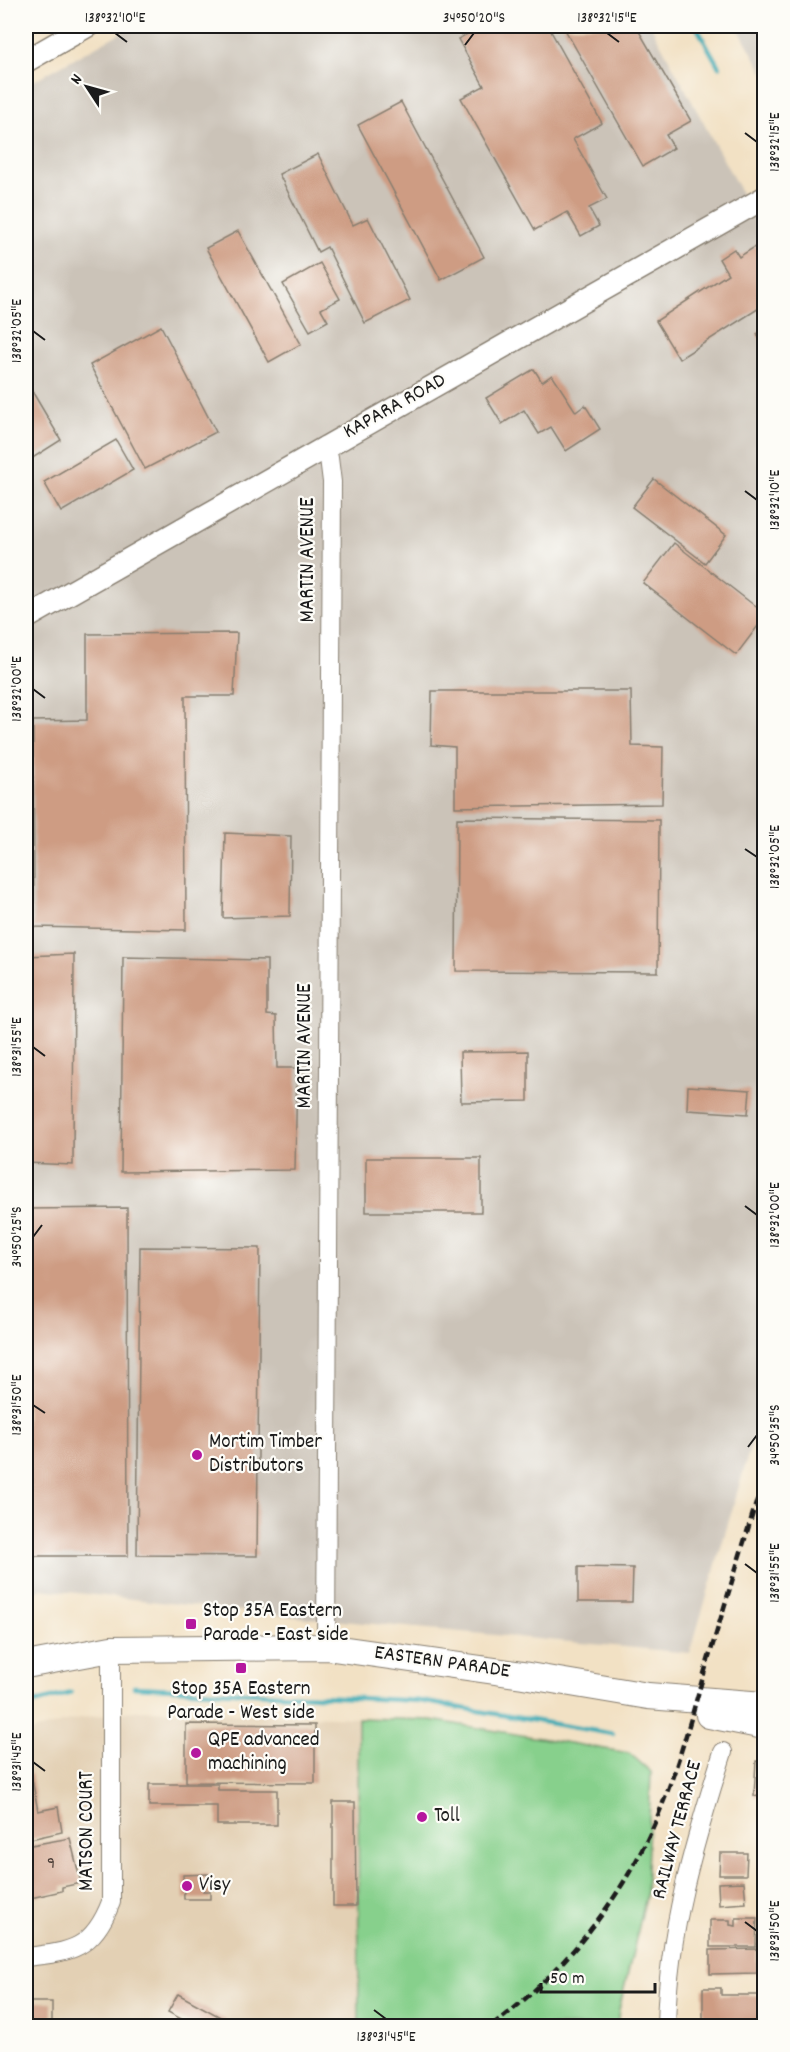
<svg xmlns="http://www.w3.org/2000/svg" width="790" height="2052" font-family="Dekko,sans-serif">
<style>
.built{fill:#e3d0b4}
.industrial{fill:#cbc3b8}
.green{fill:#87d08c;stroke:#527654;stroke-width:1.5}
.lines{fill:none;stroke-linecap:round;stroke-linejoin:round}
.stream{stroke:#3aabb5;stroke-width:4.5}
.building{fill:#ce9c83}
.minor-casing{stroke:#877e70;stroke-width:20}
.tertiary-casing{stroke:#877e70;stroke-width:25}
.secondary-casing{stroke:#877e70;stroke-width:28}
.minor{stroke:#fff;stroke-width:18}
.tertiary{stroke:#fff;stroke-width:22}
.secondary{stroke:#fff;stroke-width:26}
.rail{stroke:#1c1c1c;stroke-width:4.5;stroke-dasharray:9 4.5;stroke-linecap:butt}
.ticks{fill:none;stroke:#1c1c1c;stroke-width:2}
.poi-dot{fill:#b5179e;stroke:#fdfcf7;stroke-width:2}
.labels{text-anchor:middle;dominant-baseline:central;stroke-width:4.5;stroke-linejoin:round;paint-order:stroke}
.number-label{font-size:18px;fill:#483c36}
.street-label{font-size:21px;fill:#1c1c1c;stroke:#fdfcf7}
.poi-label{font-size:21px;fill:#1c1c1c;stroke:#fdfcf7;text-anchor:start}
.neatline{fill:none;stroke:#1c1c1c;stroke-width:2}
.ticks-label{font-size:15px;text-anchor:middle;fill:#1c1c1c}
</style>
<rect width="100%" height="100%" fill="#fdfcf7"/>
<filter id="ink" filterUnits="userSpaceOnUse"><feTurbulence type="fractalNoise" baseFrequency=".0167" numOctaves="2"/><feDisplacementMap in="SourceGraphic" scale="12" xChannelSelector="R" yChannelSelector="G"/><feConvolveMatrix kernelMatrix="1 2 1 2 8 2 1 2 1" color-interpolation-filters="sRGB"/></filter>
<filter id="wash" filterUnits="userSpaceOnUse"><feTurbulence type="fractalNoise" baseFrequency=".008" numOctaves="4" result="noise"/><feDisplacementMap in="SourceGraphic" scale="24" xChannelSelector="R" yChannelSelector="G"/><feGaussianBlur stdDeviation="1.35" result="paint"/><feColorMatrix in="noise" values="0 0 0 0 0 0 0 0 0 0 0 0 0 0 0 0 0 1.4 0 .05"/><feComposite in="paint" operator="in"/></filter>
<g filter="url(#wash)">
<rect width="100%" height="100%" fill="#f2e1c4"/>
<!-- built -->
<polygon class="built" points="142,1710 358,1718 359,2026 26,2026 26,1733 80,1718"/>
<!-- industrial -->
<g class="industrial">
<polygon points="133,26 651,26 762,231 764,229 764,1401 690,1653 287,1616 41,1589 26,1598 26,85"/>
<polygon points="737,26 764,26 764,74"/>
</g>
<!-- green -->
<polygon class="green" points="358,1718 431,1720 629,1753 651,1772 646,1897 619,2010 617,2026 359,2026"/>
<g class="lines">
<!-- stream -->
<g class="stream">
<polyline points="696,26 719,67"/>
<polyline points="134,1687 420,1701 613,1734"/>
<polyline points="26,1705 71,1693"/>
</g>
</g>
<g id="blocks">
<!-- building -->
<g class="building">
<polygon points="482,26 548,26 602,123 573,139 607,199 589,208 599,226 581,236 567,212 535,230 461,98 484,86 458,39"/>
<polygon points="563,26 636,26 691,121 666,135 674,148 643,166"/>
<polygon points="401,102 484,257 441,280 358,125"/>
<polygon points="318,154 353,225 368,218 410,300 365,323 327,247 318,252 279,174"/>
<polygon points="238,231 301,344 269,362 206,248"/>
<polygon points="764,241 764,305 679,359 656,321 728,274 719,259 734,249 739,257"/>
<polygon points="320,263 340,299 321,309 328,321 310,331 283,284"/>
<polygon points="161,326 216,432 145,469 90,365"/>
<polygon points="764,329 764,347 757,334"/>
<polygon points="534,369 542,382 552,375 576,412 585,405 600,429 566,451 551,427 539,434 524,410 502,424 486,398"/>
<polygon points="26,381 61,440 31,459 26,450"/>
<polygon points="116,440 133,470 61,512 44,482"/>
<polygon points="654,479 726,535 705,563 632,507"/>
<polygon points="674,543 764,613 764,618 736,655 643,583"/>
<polygon points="237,633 234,696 185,696 186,930 34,927 33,721 87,720 87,634"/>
<polygon points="432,691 631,691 632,746 663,747 662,804 455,807 455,747 431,745"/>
<polygon points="457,818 659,820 658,972 456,971"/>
<polygon points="225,833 291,836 290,916 223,918"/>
<polygon points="74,954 73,1165 26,1163 26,956"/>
<polygon points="123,957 267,960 267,1015 276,1016 277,1068 297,1068 295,1170 121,1172"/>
<polygon points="528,1051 528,1101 461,1102 460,1052"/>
<polygon points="688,1086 750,1090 748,1114 687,1110"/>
<rect x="366" y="1158" width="115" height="54"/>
<polygon points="127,1208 128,1556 26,1556 26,1209"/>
<polygon points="140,1247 260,1248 257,1556 137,1555"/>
<polygon points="578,1567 633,1568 632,1602 578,1602"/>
<polygon points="186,1724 315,1725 315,1783 186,1782"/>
<polygon points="756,1761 764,1762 764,1797 754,1796"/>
<polygon points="31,1774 38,1811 58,1807 62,1832 26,1840 26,1775"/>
<polygon points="149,1784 218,1784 218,1790 277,1790 277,1825 217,1825 217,1806 149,1806"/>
<polygon points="333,1802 355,1802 356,1906 333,1906"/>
<polygon points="70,1838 81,1883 62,1887 62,1891 26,1899 26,1846"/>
<polygon points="720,1853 747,1853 746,1875 719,1875"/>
<polygon points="208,1874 208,1880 203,1880 203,1891 210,1891 210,1899 184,1899 183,1875"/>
<polygon points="744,1882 746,1903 719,1905 718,1883"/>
<polygon points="736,1918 757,1918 756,1947 710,1947 710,1920 730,1920 730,1925 736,1926"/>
<polygon points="757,1949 757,1973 710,1974 710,1950"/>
<polygon points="703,1988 721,1988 721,1995 764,1995 764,2022 703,2022"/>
<polygon points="178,1994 226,2020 223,2026 194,2026 168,2012"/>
<rect x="26" y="2002" width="26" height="24"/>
</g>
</g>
</g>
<g filter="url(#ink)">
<use href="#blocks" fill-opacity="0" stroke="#877e70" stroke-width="1.5"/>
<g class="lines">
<defs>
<g id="minor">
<polyline points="324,446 329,458 332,482 326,1647"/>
<path d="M26,1957C72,1952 93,1949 111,1902V1649"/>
<path d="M666,2026C668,1930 694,1843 723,1752"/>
</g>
<g id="tertiary">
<polyline points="26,61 87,26"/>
<polyline points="26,618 764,198"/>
</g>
<g id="secondary">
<polyline points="26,1665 111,1649 326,1647 523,1675 648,1696 764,1705"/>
<polyline points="709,1715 764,1726"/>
</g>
</defs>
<!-- minor casing -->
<use href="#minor" class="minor-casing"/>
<!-- tertiary casing -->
<use href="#tertiary" class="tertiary-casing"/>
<!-- secondary casing -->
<use href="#secondary" class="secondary-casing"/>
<!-- minor -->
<use href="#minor" class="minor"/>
<!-- tertiary -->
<use href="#tertiary" class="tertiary"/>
<!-- secondary -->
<use href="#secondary" class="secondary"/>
<!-- rail -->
<path class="rail" d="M492,2026C557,1977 611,1913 647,1840C672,1788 687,1732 703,1677C723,1611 743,1544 764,1478"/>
</g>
</g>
<!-- ticks -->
<path class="ticks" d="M115,33L127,42M607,33L619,42M465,45L474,33M745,133L757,142M33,331L45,340M745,491L757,500M33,689L45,698M745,849L757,857M33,1047L45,1056M745,1206L757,1215M33,1237L42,1225M33,1405L45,1413M748,1447L757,1435M745,1564L757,1573M33,1762L45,1771M745,1922L757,1931M374,2010L386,2019"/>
<!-- markers -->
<g class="poi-dot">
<circle cx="197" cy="1455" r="6"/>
<rect x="185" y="1618" width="12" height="12" rx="3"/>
<rect x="235" y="1662" width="12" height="12" rx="3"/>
<circle cx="196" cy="1753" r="6"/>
<circle cx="422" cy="1817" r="6"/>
<circle cx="187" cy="1886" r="6"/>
</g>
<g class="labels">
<!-- number labels -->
<g class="number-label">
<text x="51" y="1864">9</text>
</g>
<!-- street labels -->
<g class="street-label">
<text transform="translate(395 407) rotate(-29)">KAPARA ROAD</text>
<text transform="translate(309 560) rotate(-90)">MARTIN AVENUE</text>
<text transform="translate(306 1046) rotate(-90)">MARTIN AVENUE</text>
<text transform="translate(442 1663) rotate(8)">EASTERN PARADE</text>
<text transform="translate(678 1830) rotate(-75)">RAILWAY TERRACE</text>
<text transform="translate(88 1831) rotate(-90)">MATSON COURT</text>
</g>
<!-- poi labels -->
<g class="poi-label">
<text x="209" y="1443">Mortim Timber<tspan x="209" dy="24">Distributors</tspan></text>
<text x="203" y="1612">Stop 35A Eastern<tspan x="203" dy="24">Parade - East side</tspan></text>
<text x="241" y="1690" text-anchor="middle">Stop 35A Eastern<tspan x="241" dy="24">Parade - West side</tspan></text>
<text x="208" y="1741">QPE advanced<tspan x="208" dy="24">machining</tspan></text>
<text x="434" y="1817">Toll</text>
<text x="199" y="1886">Visy</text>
</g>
</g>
<!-- margin -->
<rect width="790" height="2052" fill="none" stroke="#fdfcf7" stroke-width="66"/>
<!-- north arrow -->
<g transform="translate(87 87) rotate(306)" stroke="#fdfcf7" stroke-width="4.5" paint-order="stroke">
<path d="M0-4.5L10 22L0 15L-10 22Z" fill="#1c1c1c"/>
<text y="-9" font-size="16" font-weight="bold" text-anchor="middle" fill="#1c1c1c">N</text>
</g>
<!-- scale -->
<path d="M541 1983v9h114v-9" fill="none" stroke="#1c1c1c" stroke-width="3"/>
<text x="550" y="1983" font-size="18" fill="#1c1c1c" stroke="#fdfcf7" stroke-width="4.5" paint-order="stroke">50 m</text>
<rect x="33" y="33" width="724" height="1986" class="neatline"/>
<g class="ticks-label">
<text x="115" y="22">138°32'10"E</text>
<text x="474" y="22">34°50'20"S</text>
<text x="607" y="22">138°32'15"E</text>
<text transform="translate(774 142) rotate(-90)" y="5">138°32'15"E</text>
<text transform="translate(16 331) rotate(-90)" y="5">138°32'05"E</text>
<text transform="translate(774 500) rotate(-90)" y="5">138°32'10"E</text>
<text transform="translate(16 689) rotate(-90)" y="5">138°32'00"E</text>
<text transform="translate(774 857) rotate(-90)" y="5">138°32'05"E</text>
<text transform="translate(16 1047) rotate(-90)" y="5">138°31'55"E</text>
<text transform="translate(774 1215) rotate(-90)" y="5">138°32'00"E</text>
<text transform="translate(16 1237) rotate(-90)" y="5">34°50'25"S</text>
<text transform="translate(16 1405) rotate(-90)" y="5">138°31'50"E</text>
<text transform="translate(774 1435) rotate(-90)" y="5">34°50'35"S</text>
<text transform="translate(774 1573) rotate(-90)" y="5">138°31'55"E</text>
<text transform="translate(16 1762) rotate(-90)" y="5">138°31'45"E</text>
<text transform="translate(774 1931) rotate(-90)" y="5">138°31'50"E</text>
<text x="386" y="2041">138°31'45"E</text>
</g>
</svg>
